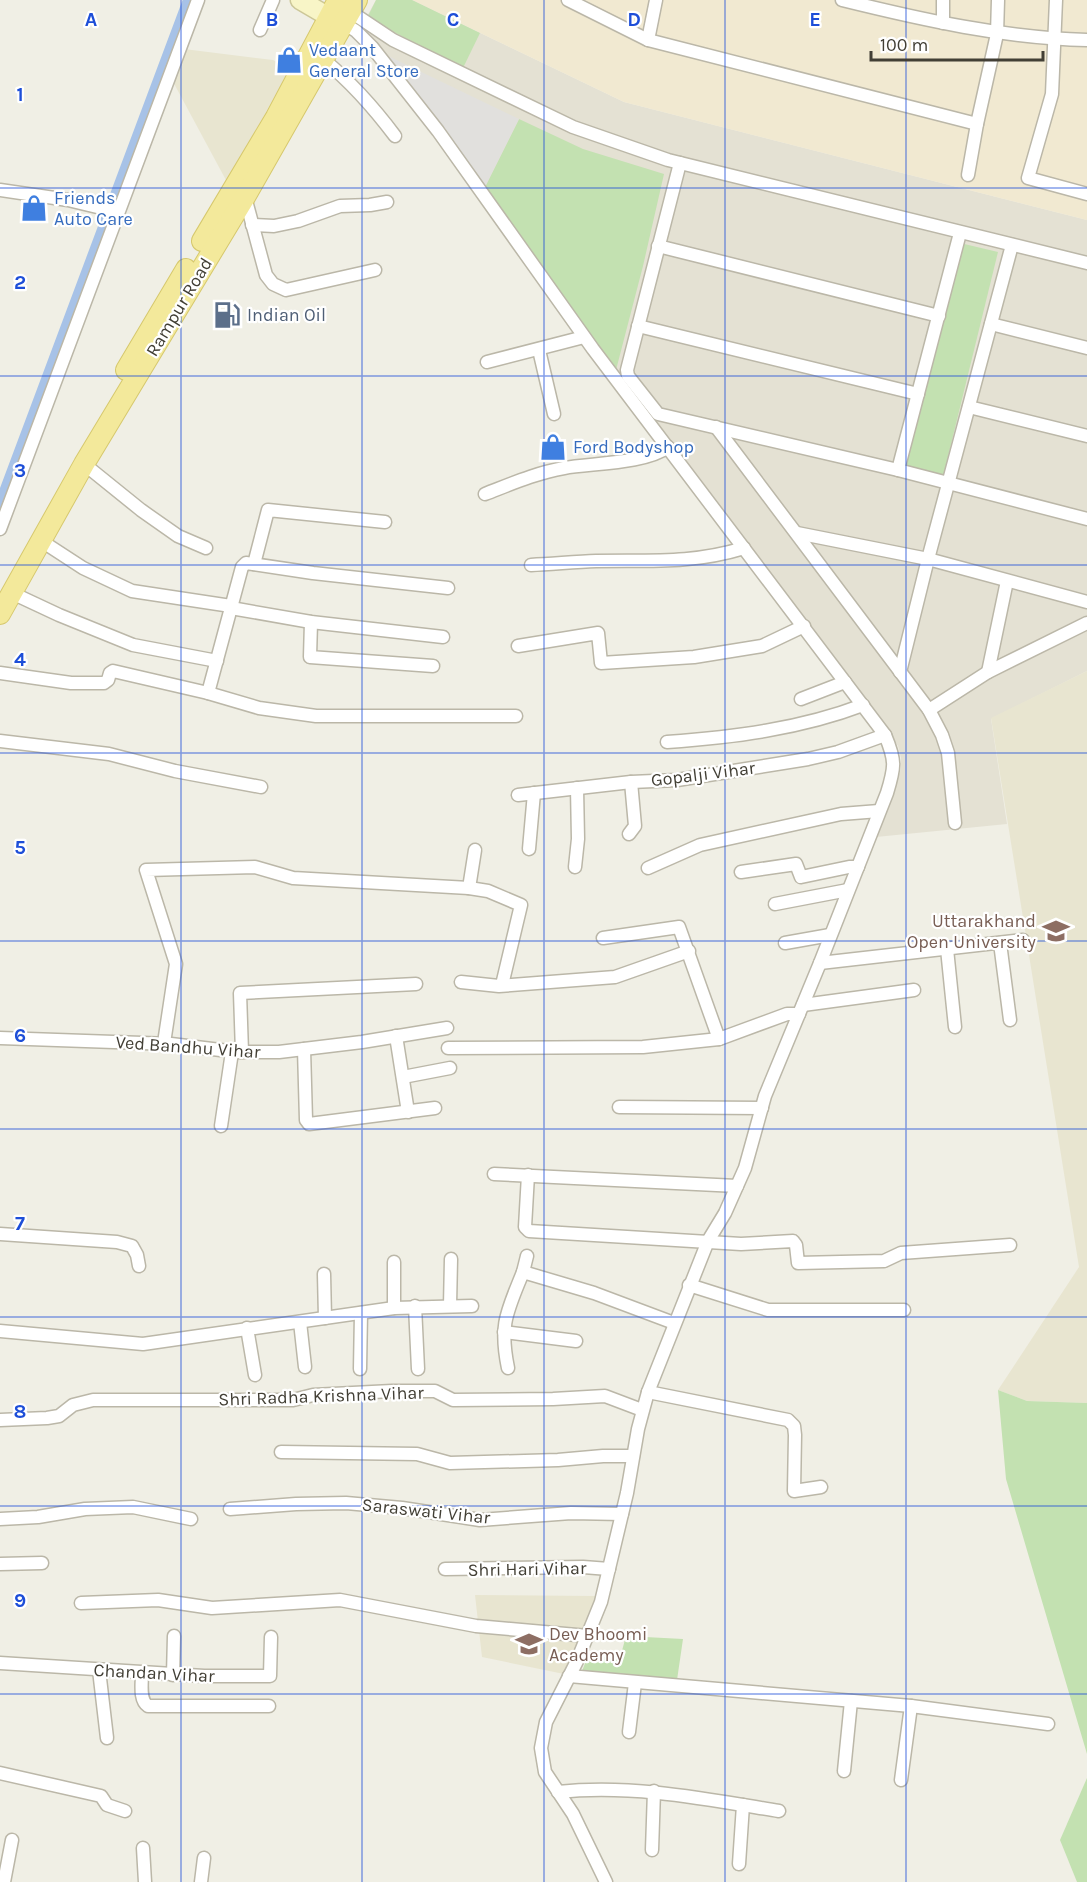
<svg xmlns="http://www.w3.org/2000/svg" width="1087" height="1882" font-family="Karla,sans-serif">
<style>
.residential{fill:#e4e1d3}
.commercial{fill:#f1e9d1}
.education{fill:#e8e5d0}
.green{fill:#c3e1b1}
.parking{fill:#e1e0dd}
.lines{fill:none;stroke-linecap:round;stroke-linejoin:round}
.canal{stroke:#a7c2e7;stroke-width:12}
.street-casing{stroke:#bbb7a8;stroke-width:15}
.secondary-casing{stroke:#ccc798;stroke-width:21}
.primary-casing{stroke:#d6c86d;stroke-width:22}
.street{stroke:#fff;stroke-width:12}
.secondary{stroke:#f8f5c7;stroke-width:18}
.primary{stroke:#f3e99b;stroke-width:20}
.grid{fill:none;stroke:#1d4ed8;stroke-width:1.5;stroke-opacity:0.55}
.labels{text-anchor:middle;dominant-baseline:central;stroke-width:4.5;stroke-linejoin:round;paint-order:stroke}
.shop-label{font-size:18px;fill:#366cbe;stroke:#fff;text-anchor:start}
.street-label{font-size:18px;fill:#423f35;stroke:#fff}
.service-label{font-size:18px;fill:#4e5e75;stroke:#fff;text-anchor:start}
.education-label{font-size:18px;fill:#785e54;stroke:#fff;text-anchor:end}
.grid-label{font-size:20px;text-anchor:middle;font-weight:bold;fill:#1d4ed8;stroke:#fff;stroke-width:4.5;stroke-linejoin:round;paint-order:stroke}
</style>
<rect width="100%" height="100%" fill="#f0efe5"/>
<!-- residential -->
<polygon class="residential" points="376,0 412,0 624,102 1087,220 1087,671 991,719 1007,824 876,837 901,769 901,758 898,746 883,723 616,370 456,146 361,27"/>
<!-- commercial -->
<polygon class="commercial" points="412,0 1087,0 1087,220 624,102"/>
<!-- education -->
<g class="education">
<polygon points="184,49 273,60 290,69 227,182 171,78"/>
<polygon points="1087,671 1087,1403 1027,1401 998,1390 1079,1267 991,718"/>
<polygon points="475,1595 597,1596 584,1631 564,1674 482,1657"/>
</g>
<!-- green -->
<g class="green">
<polygon points="376,0 412,0 480,33 463,68 367,18"/>
<polygon points="519,119 583,149 664,174 643,266 616,370 529,252 485,187"/>
<polygon points="960,243 998,252 943,477 905,468"/>
<polygon points="998,1390 1027,1401 1087,1403 1087,1754 1006,1479"/>
<polygon points="626,1636 683,1639 677,1680 582,1671 588,1656 620,1658"/>
<polygon points="1087,1778 1087,1882 1077,1882 1060,1840"/>
</g>
<!-- parking -->
<polygon class="parking" points="382,53 519,119 485,187 432,114"/>
<g class="lines">
<!-- canal -->
<polyline class="canal" points="0,505 189,0"/>
<defs>
<g id="street">
<polyline points="568,0 648,40 977,124 997,34 998,0"/>
<path d="M842,0C923,20 1004,38 1087,40"/>
<polyline points="1056,0 1052,94 1028,178 1087,194"/>
<polyline points="351,12 393,40 573,127 668,160 1087,263"/>
<polyline points="943,23 943,0"/>
<path d="M345,24L356,31L372,47L438,131L593,349L885,735C896,761 895,767 887,793L820,963L765,1096L745,1168L725,1213L708,1241L648,1392L638,1429L627,1493L601,1602L577,1661L546,1722L541,1748L545,1772L573,1814L606,1882"/>
<polyline points="260,30 273,0"/>
<polyline points="648,40 656,0"/>
<path d="M324,60C352,83 374,108 395,136"/>
<polyline points="680,163 627,370 628,376 658,414 898,470 1087,519"/>
<polyline points="968,175 977,124"/>
<polyline points="0,190 68,200 118,212"/>
<polyline points="245,197 266,275 273,284 286,290 375,270"/>
<polyline points="252,225 274,226 298,221 340,206 370,205 387,202"/>
<polyline points="658,246 939,316"/>
<polyline points="991,324 1087,348"/>
<polyline points="638,326 918,394"/>
<polyline points="539,350 554,414"/>
<polyline points="487,362 584,337"/>
<polyline points="969,407 1087,436"/>
<polyline points="716,427 929,710 942,735 948,753 955,823"/>
<polyline points="84,464 141,510 178,536 206,548"/>
<polyline points="898,470 960,233"/>
<path d="M485,494C511,484 536,473 564,468C592,463 645,464 668,447"/>
<polyline points="0,529 198,0"/>
<polyline points="797,533 928,559 1087,602"/>
<polyline points="40,540 83,568 132,591 231,606"/>
<polyline points="254,564 268,510 385,522"/>
<path d="M531,565C552,564 574,562 596,561C649,560 692,564 744,548"/>
<polyline points="12,593 59,615 133,645 217,661"/>
<polyline points="231,608 311,622 443,637"/>
<polyline points="311,622 310,657 433,666"/>
<polyline points="518,646 598,633 601,663 694,657 762,646 804,626"/>
<polyline points="900,672 928,559 1012,245"/>
<polyline points="988,672 1007,581"/>
<polyline points="0,673 71,683 104,683 108,680 110,673 113,671 208,693 242,567 246,563 313,573 448,588"/>
<polyline points="208,693 259,708 316,716 516,716"/>
<polyline points="801,699 845,682"/>
<polyline points="929,710 988,672 1087,623"/>
<polyline points="0,741 109,754 175,771 261,787"/>
<path d="M667,742C734,737 800,729 863,705"/>
<polyline points="518,795 631,782 677,780 808,759 838,752 885,735"/>
<polyline points="629,834 635,826 631,782"/>
<polyline points="529,849 534,793"/>
<polyline points="575,867 578,839 577,788"/>
<polyline points="648,868 700,845 841,814 879,811"/>
<polyline points="741,872 796,864 801,877 849,867 858,867"/>
<polyline points="469,888 475,850"/>
<polyline points="775,904 848,890"/>
<polyline points="603,938 679,927 719,1039"/>
<polyline points="785,943 830,935"/>
<polyline points="1000,943 1010,1020"/>
<polyline points="947,949 955,1027"/>
<polyline points="820,963 1023,940"/>
<polyline points="461,982 499,986 615,977 689,951"/>
<polyline points="803,1005 914,990"/>
<polyline points="396,1036 408,1112"/>
<polyline points="0,1038 171,1044 237,1052 279,1052 362,1042 447,1028"/>
<polyline points="164,1043 176,964 146,870 255,867 293,878 469,888 488,891 521,905 502,985"/>
<polyline points="448,1048 643,1047 719,1039 787,1014 799,1014"/>
<polyline points="304,1049 306,1120 309,1124 435,1108"/>
<polyline points="242,1052 240,993 416,984"/>
<polyline points="403,1077 450,1068"/>
<polyline points="619,1107 762,1108"/>
<polyline points="221,1126 232,1052"/>
<polyline points="494,1174 737,1186"/>
<polyline points="528,1175 525,1227 529,1231 741,1244 793,1241 796,1245 798,1263 884,1261 901,1253 1010,1245"/>
<polyline points="0,1234 117,1242 132,1246 137,1255 139,1266"/>
<polyline points="523,1272 527,1256"/>
<polyline points="324,1274 325,1318"/>
<polyline points="689,1285 768,1310 904,1310"/>
<polyline points="415,1306 418,1369"/>
<polyline points="450,1306 451,1259"/>
<polyline points="394,1308 394,1262"/>
<polyline points="300,1322 305,1367"/>
<polyline points="247,1328 255,1375"/>
<polyline points="0,1331 143,1344 394,1308 472,1306"/>
<polyline points="504,1332 576,1341"/>
<path d="M508,1368C499,1324 507,1312 523,1272L594,1293L674,1323"/>
<polyline points="360,1369 361,1313"/>
<polyline points="648,1392 788,1420 794,1426 795,1435 794,1491 821,1487"/>
<polyline points="0,1420 47,1418 59,1416 73,1405 93,1400 293,1400 313,1395 392,1391 435,1391 453,1400 553,1399 605,1396 642,1410"/>
<polyline points="281,1452 417,1454 450,1463 558,1460 603,1456 633,1456"/>
<polyline points="230,1509 296,1504 346,1503 402,1508 480,1520 571,1513 622,1514"/>
<polyline points="0,1519 38,1517 85,1509 133,1507 191,1519"/>
<polyline points="0,1564 42,1563"/>
<polyline points="445,1569 583,1567 609,1569"/>
<polyline points="81,1603 158,1600 212,1608 340,1600 476,1626 588,1636"/>
<polyline points="0,1663 204,1676 270,1676 271,1637"/>
<polyline points="99,1670 107,1738"/>
<path d="M142,1673C142,1684 139,1700 148,1706H269"/>
<polyline points="173,1675 174,1636"/>
<polyline points="569,1676 911,1706 1048,1724"/>
<polyline points="629,1732 635,1683"/>
<polyline points="844,1771 851,1701"/>
<polyline points="0,1773 101,1796 107,1805 125,1811"/>
<polyline points="901,1780 911,1706"/>
<path d="M558,1792C632,1784 706,1799 779,1811"/>
<polyline points="143,1848 145,1882"/>
<polyline points="652,1850 654,1791"/>
<polyline points="739,1864 743,1805"/>
<polyline points="4,1882 12,1840"/>
<polyline points="201,1882 204,1858"/>
</g>
<polyline id="secondary" points="300,0 329,17"/>
<g id="primary">
<polyline points="202,241 276,117 338,0"/>
<polyline points="126,370 186,269"/>
<polyline points="0,614 84,464 245,197 357,0"/>
</g>
</defs>
<!-- street casing -->
<use href="#street" class="street-casing"/>
<!-- secondary casing -->
<use href="#secondary" class="secondary-casing"/>
<!-- primary casing -->
<use href="#primary" class="primary-casing"/>
<!-- street -->
<use href="#street" class="street"/>
<!-- secondary -->
<use href="#secondary" class="secondary"/>
<!-- primary -->
<use href="#primary" class="primary"/>
</g>
<!-- grid -->
<path class="grid" d="M181,0V1882M362,0V1882M544,0V1882M725,0V1882M906,0V1882M0,188H1087M0,376H1087M0,565H1087M0,753H1087M0,941H1087M0,1129H1087M0,1317H1087M0,1506H1087M0,1694H1087"/>
<!-- icons -->
<defs>
<symbol id="shop-bare" viewBox="-9 -9 18 18"><path d="M-5-2.5h2.3a2.7 3.5 0 0 1 5.4 0H5L5.5 6h-11ZM-1.5-2.5h3a1.5 2.3 0 0 0-3 0Z" fill="#3f7fe0" stroke="#fff" stroke-width="2.5" paint-order="stroke"/></symbol>
<symbol id="fuel-bare" viewBox="-9 -9 18 18"><path d="M-5.5-6h7V0h2V4h1.3V-2.5L3-4.5l.8-.8L6-3V5H2.5V1h-1V6h-7ZM-4.2-4.7v3.2H.2V-4.7Z" fill="#5c6f8a" stroke="#fff" stroke-width="2.5" paint-order="stroke"/></symbol>
<symbol id="university-bare" viewBox="-9 -9 18 18"><path d="M0-5L7-2L0 1L-7-2ZM-4 1L0 2.5L4 1V4Q0 6-4 4Z" fill="#8d6e63" stroke="#fff" stroke-width="2.5" paint-order="stroke"/></symbol>
<symbol id="school-bare" viewBox="-9 -9 18 18"><path d="M0-5L7-2L0 1L-7-2ZM-4 1L0 2.5L4 1V4Q0 6-4 4Z" fill="#8d6e63" stroke="#fff" stroke-width="2.5" paint-order="stroke"/></symbol>
</defs>
<g fill-rule="evenodd">
<use href="#shop-bare" x="270" y="41" width="38" height="38"/>
<use href="#shop-bare" x="15" y="189" width="38" height="38"/>
<use href="#fuel-bare" x="208" y="296" width="38" height="38"/>
<use href="#shop-bare" x="534" y="428" width="38" height="38"/>
<use href="#university-bare" x="1037" y="912" width="38" height="38"/>
<use href="#school-bare" x="510" y="1625" width="38" height="38"/>
</g>
<g class="labels">
<!-- shop labels -->
<g class="shop-label">
<text x="309" y="50">Vedaant<tspan x="309" dy="21">General Store</tspan></text>
<text x="54" y="198">Friends<tspan x="54" dy="21">Auto Care</tspan></text>
<text x="573" y="447">Ford Bodyshop</text>
</g>
<!-- street labels -->
<g class="street-label">
<text transform="translate(179 307) rotate(-59)">Rampur Road</text>
<text transform="translate(703 774) rotate(-7)">Gopalji Vihar</text>
<text transform="translate(188 1047) rotate(4)">Ved Bandhu Vihar</text>
<text transform="translate(321 1396) rotate(-2)">Shri Radha Krishna Vihar</text>
<text transform="translate(426 1511) rotate(6)">Saraswati Vihar</text>
<text transform="translate(527 1569) rotate(-1)">Shri Hari Vihar</text>
<text transform="translate(154 1673) rotate(3)">Chandan Vihar</text>
</g>
<!-- service labels -->
<g class="service-label">
<text x="247" y="315">Indian Oil</text>
</g>
<!-- education labels -->
<g class="education-label">
<text x="1036" y="921">Uttarakhand<tspan x="1036" dy="21">Open University</tspan></text>
<text x="549" y="1634" text-anchor="start">Dev Bhoomi<tspan x="549" dy="21">Academy</tspan></text>
</g>
</g>
<g class="grid-label">
<text x="91" y="26">A</text>
<text x="272" y="26">B</text>
<text x="453" y="26">C</text>
<text x="634" y="26">D</text>
<text x="815" y="26">E</text>
<text x="20" y="101">1</text>
<text x="20" y="289">2</text>
<text x="20" y="477">3</text>
<text x="20" y="666">4</text>
<text x="20" y="854">5</text>
<text x="20" y="1042">6</text>
<text x="20" y="1230">7</text>
<text x="20" y="1418">8</text>
<text x="20" y="1607">9</text>
</g>
<!-- scale -->
<path d="M871 51v9h172v-9" fill="none" stroke="#423f35" stroke-width="3"/>
<text x="880" y="51" font-size="18" fill="#423f35" stroke="#ffffff" stroke-width="4.5" paint-order="stroke">100 m</text>
</svg>
